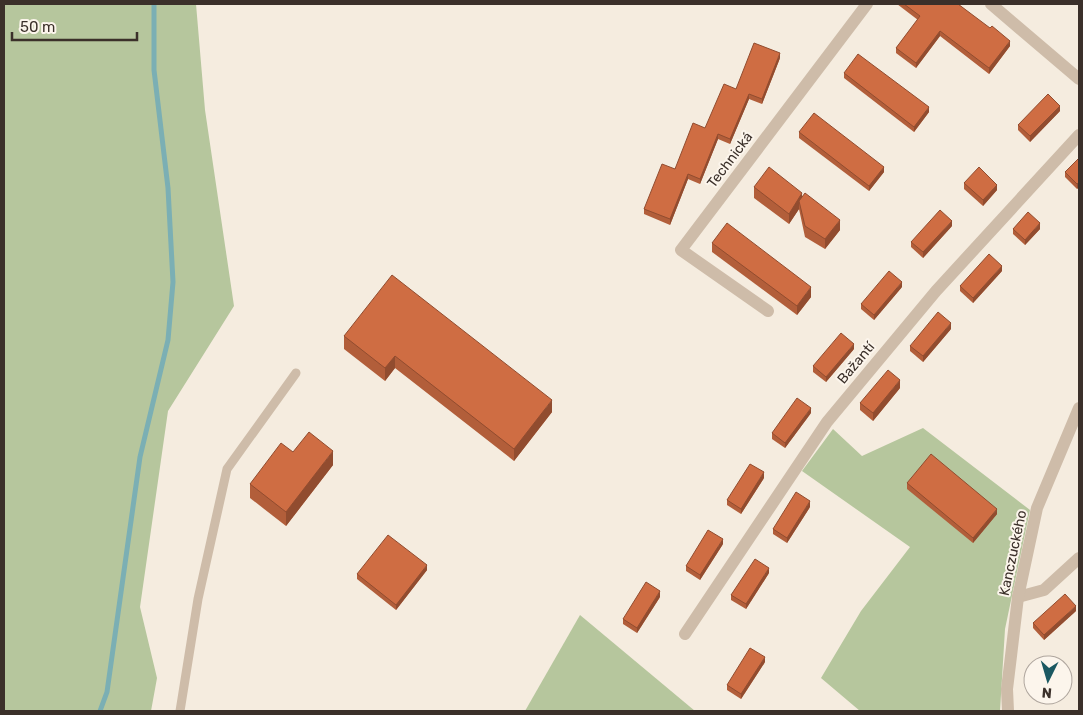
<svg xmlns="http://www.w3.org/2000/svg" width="1083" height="715" font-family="Rubik,sans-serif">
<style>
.green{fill:#b6c69d}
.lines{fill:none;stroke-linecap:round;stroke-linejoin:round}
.stream{stroke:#7bafb4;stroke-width:5}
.service{stroke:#cebca9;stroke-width:9}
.minor{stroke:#cebca9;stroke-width:12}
.wall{fill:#b25e3a}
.shaded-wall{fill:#914c2f}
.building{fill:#cf6d43;stroke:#914c2f}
.labels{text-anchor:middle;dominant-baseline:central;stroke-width:4;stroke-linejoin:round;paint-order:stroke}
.street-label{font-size:14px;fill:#3b302a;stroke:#fcf5ec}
</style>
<rect width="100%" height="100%" fill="#f5ecdf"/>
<!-- green -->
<g class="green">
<polygon points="4,4 196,4 205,110 234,306 168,411 140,607 157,678 151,711 4,711"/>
<polygon points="923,428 1030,510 1005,629 1000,711 860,711 821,678 861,611 910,547 802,471 833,429 862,456"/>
<polygon points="580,615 695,711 525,711"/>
</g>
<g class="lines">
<!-- stream -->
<polyline class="stream" points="100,711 107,692 140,457 168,340 173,282 168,188 154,70 154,4"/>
<!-- service -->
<polyline class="service" points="180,711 198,599 227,469 296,373"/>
<!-- minor -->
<g class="minor">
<polyline points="991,4 1079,79"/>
<polyline points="768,311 681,250 867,4"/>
<polyline points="1018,597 1044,590 1079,558"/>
<polyline points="685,634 827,422 936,291 1079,135"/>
<polyline points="1008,711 1007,689 1011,656 1018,597 1037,508 1079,408"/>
</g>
</g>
<!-- wall -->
<g class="wall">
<polygon points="897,4 958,4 1010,46 989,74 940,36 916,68 896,53 896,48 918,20"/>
<polygon points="780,58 762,104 749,99 730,144 718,139 700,184 688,179 670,225 644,214 644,209 736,89"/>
<polygon points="844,73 929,112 914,132 844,78"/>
<polygon points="1060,111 1030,142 1018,130 1018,125"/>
<polygon points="799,132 884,172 869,191 799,138"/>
<polygon points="1079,158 1079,187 1077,189 1065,177 1065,172"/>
<polygon points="964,183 997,190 983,206 964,189"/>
<polygon points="754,187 802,196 840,230 825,249 805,237 799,209 789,224 754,198"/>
<polygon points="952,226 923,258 911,247 911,242"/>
<polygon points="1013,229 1040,229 1025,245 1013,234"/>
<polygon points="712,243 811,297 797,315 712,252"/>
<polygon points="1002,271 973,303 960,291 960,286"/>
<polygon points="902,287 874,320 861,309 861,304"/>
<polygon points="951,329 923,362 910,351 910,346"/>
<polygon points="344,336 552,412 514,461 395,368 385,381 344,349"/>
<polygon points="854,349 826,382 813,372 813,366"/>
<polygon points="900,388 873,421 860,410 860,403"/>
<polygon points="811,413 785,448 772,439 772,433"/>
<polygon points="293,452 333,465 286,526 250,498 250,484"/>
<polygon points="764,478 741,514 727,505 727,500"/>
<polygon points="907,483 997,514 973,543 907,489"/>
<polygon points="810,507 787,543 773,534 773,529"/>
<polygon points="723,544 700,580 686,571 686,566"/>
<polygon points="427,570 396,610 357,579 357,574"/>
<polygon points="769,573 746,609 731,600 731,595"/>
<polygon points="660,597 637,633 623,624 623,619"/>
<polygon points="1076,611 1044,640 1033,628 1033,623"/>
<polygon points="765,662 741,699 727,690 727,685"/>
</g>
<!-- shaded-wall -->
<g class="shaded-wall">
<polygon points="940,31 940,36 916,68 916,63"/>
<polygon points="1010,41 1010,46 989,74 989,68"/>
<polygon points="780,53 780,58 762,104 762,99"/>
<polygon points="749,94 749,99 730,144 730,139"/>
<polygon points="1060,106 1060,111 1030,142 1030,136"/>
<polygon points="929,107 929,112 914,132 914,127"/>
<polygon points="718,134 718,139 700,184 700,179"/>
<polygon points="884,167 884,172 869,191 869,186"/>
<polygon points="688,174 688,179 670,225 670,219"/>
<polygon points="1079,182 1079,187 1077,189 1077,184"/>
<polygon points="997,185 997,190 983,206 983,200"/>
<polygon points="802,193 802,204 799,201 799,209 789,224 789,214"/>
<polygon points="840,220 840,230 825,249 825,239"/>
<polygon points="952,221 952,226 923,258 923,252"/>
<polygon points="1040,223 1040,229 1025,245 1025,240"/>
<polygon points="1002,266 1002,271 973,303 973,298"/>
<polygon points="902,282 902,287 874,320 874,315"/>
<polygon points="811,287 811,297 797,315 797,306"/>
<polygon points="951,323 951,329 923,362 923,356"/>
<polygon points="854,344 854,349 826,382 826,377"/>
<polygon points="395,356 395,368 385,381 385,368"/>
<polygon points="900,380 900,388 873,421 873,413"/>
<polygon points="552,400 552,412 514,461 514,449"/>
<polygon points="811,408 811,413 785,448 785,443"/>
<polygon points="333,451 333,465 286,526 286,512"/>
<polygon points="764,472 764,478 741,514 741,509"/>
<polygon points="810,501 810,507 787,543 787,538"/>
<polygon points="997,509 997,514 973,543 973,538"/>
<polygon points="723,539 723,544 700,580 700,575"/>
<polygon points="427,565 427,570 396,610 396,605"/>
<polygon points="769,568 769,573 746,609 746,604"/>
<polygon points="660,591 660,597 637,633 637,628"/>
<polygon points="1076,606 1076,611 1044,640 1044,635"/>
<polygon points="765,657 765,662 741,699 741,694"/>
</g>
<!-- building -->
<g class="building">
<polygon points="904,4 958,4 990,28 992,26 1010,41 989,68 940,31 916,63 896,48 920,16"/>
<polygon points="754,43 780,53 762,99 749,94 730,139 718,134 700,179 688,174 670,219 644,209 662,164 675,169 693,123 705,128 724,84 736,89"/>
<polygon points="858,54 929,107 914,127 844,73"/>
<polygon points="1048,94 1060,106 1030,136 1018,125"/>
<polygon points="814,113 884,167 869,186 799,132"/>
<polygon points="1079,158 1079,182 1077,184 1065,172"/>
<polygon points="769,167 802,193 789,214 754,187"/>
<polygon points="979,167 997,185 983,200 964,183"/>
<polygon points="805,193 840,220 825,239 805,226 799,201"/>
<polygon points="940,210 952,221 923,252 911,242"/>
<polygon points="1028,212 1040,223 1025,240 1013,229"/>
<polygon points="727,223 811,287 797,306 712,243"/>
<polygon points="989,254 1002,266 973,298 960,286"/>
<polygon points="889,271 902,282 874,315 861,304"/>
<polygon points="392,275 552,400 514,449 395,356 385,368 344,336"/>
<polygon points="938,312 951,323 923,356 910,346"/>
<polygon points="841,333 854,344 826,377 813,366"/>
<polygon points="888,370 900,380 873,413 860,403"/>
<polygon points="797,398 811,408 785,443 772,433"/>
<polygon points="309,432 333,451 286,512 250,484 281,443 293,452"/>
<polygon points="931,454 997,509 973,538 907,483"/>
<polygon points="750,464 764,472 741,509 727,500"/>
<polygon points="796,492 810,501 787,538 773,529"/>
<polygon points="708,530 723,539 700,575 686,566"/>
<polygon points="388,535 427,565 396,605 357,574"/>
<polygon points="755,559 769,568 746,604 731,595"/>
<polygon points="646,582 660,591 637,628 623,619"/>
<polygon points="1065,594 1076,606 1044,635 1033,623"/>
<polygon points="750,648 765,657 741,694 727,685"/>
</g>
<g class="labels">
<!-- street labels -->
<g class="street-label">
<text transform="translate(730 160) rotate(-53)">Technická</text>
<text transform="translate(856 363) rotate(-50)">Bažantí</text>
<text transform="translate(1013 553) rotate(-78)">Kanczuckého</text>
</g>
</g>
<!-- border -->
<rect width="1083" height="715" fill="none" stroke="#3b302a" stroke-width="10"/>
<!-- north arrow -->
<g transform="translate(1048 680) rotate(185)"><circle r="24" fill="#fcf5ec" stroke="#afa69e"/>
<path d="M0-4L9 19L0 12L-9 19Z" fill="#1b5861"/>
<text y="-8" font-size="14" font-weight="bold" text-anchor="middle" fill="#3b302a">N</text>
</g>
<!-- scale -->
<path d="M12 32v8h125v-8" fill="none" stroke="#3b302a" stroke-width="2.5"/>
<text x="20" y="32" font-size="15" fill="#3b302a" stroke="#fcf5ec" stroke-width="4" paint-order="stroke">50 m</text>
</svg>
